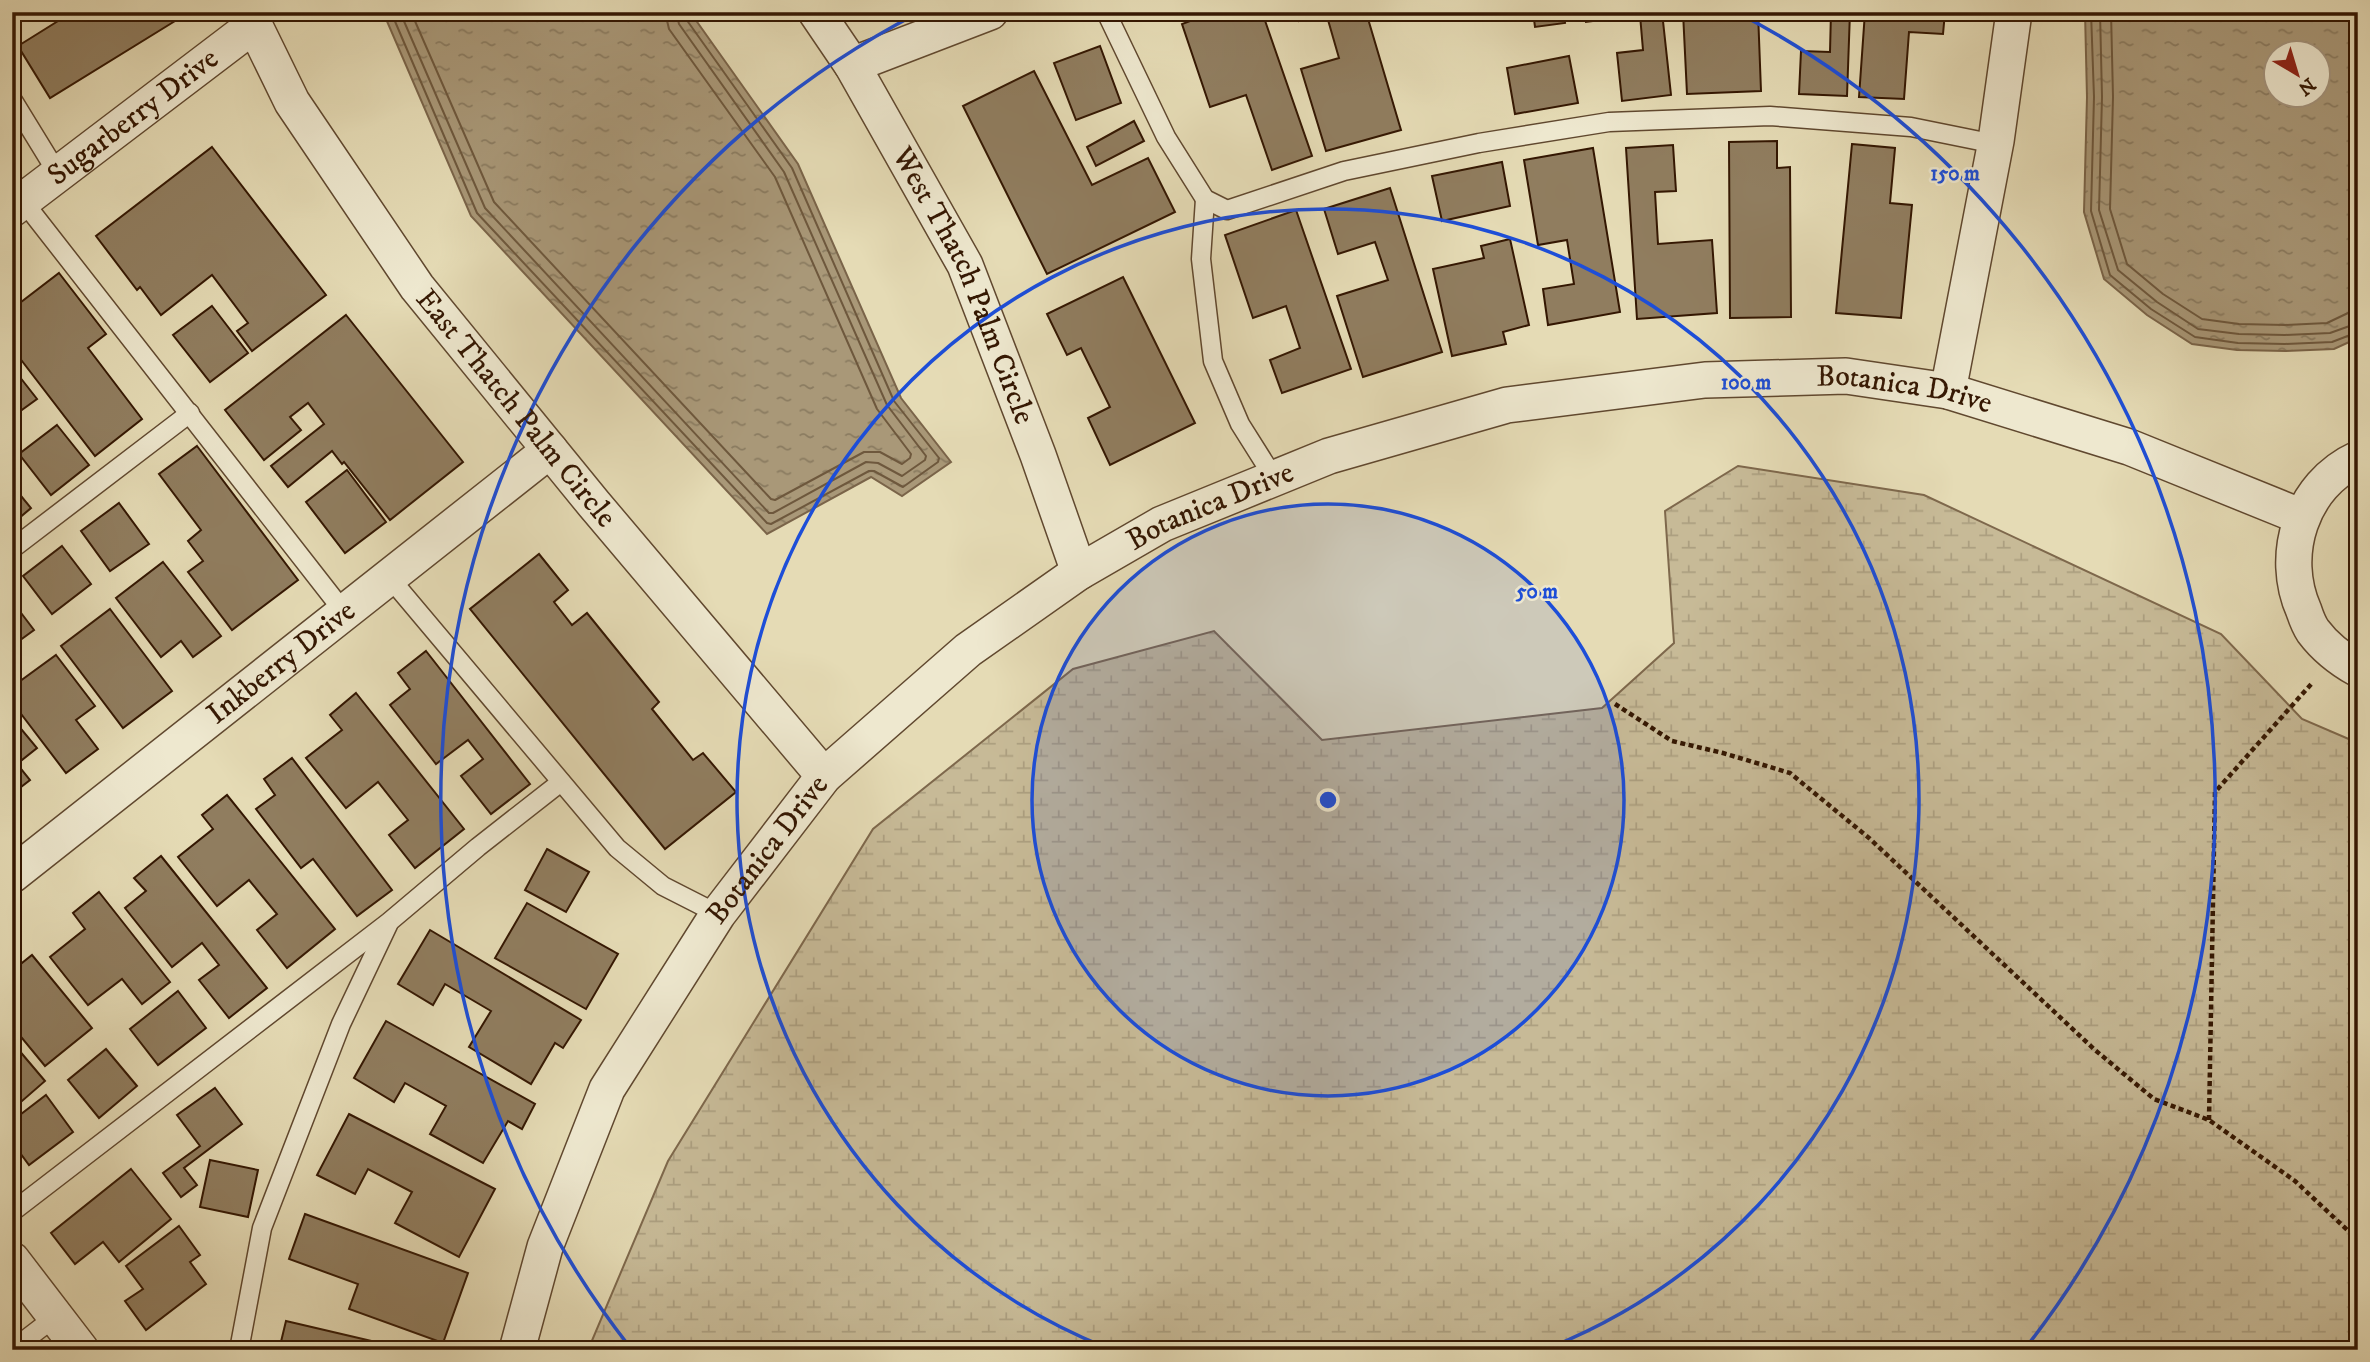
<svg xmlns="http://www.w3.org/2000/svg" width="2370" height="1362" font-family="'IM FELL DW Pica',serif">
<style>
.wetland{fill:url(#wetland-marsh);stroke:#7e684c;stroke-width:2}
.water{fill:url(#water-ripples);stroke:#7a6449;stroke-width:2;fill-rule:evenodd}
.lines{fill:none;stroke-linecap:round;stroke-linejoin:round}
.shore{stroke:#6e583d;stroke-width:2}
.building{fill:#907d5f;stroke:#341702;stroke-width:2}
.service-casing{stroke:#60482f;stroke-width:21}
.minor-casing{stroke:#60482f;stroke-width:38}
.path{stroke:#341702;stroke-width:4.5;stroke-dasharray:5 3.5;stroke-linecap:butt}
.service{stroke:#eee8cf;stroke-width:18}
.minor{stroke:#eee8cf;stroke-width:35}
.ring{fill:none;stroke:#1d4ed8;stroke-width:3.5}
.labels{text-anchor:middle;dominant-baseline:central;stroke-width:5;stroke-linejoin:round;paint-order:stroke}
.street-label{font-size:30px;fill:#341702;stroke:#eee8cf}
.centre{fill:#1d4ed8;stroke:#eee8cf;stroke-width:3.5}
.ring-label{font-size:21px;text-anchor:middle;font-weight:bold;fill:#1d4ed8;stroke:#eee8cf;stroke-width:5;stroke-linejoin:round;paint-order:stroke}
</style>
<defs>
<pattern id="wetland-marsh" width="20" height="14" patternUnits="userSpaceOnUse" patternTransform="scale(1.75)"><rect width="20" height="14" fill="#c7ba97"/><path d="M1 5h8M5 5V1M11 12h8M15 12V8" fill="none" stroke="#ac9f80"/></pattern>
<pattern id="water-ripples" width="26" height="14" patternUnits="userSpaceOnUse" patternTransform="scale(1.75)"><rect width="26" height="14" fill="#a99878"/><path d="M2 4q2-2 4 0t4 0M15 11q2-2 4 0t4 0" fill="none" stroke="#8a7b60"/></pattern>
</defs>
<rect width="100%" height="100%" fill="#e5dbb5"/>
<filter id="stains"><feTurbulence type="fractalNoise" baseFrequency=".00286" numOctaves="4"/><feColorMatrix values="0 0 0 0 .2 0 0 0 0 .09 0 0 0 0 .02 0 0 0 .5 -.17"/></filter>
<radialGradient id="worn" r=".72"><stop offset=".6" stop-color="#630" stop-opacity="0"/><stop offset="1" stop-color="#630" stop-opacity=".3"/></radialGradient>
<!-- wetland -->
<polygon class="wetland" points="1738,466 1924,495 2221,634 2302,719 2358,743 2358,1350 588,1350 668,1161 873,829 1073,669 1214,631 1322,740 1602,708 1674,643 1665,511"/>
<!-- water -->
<g class="water">
<polygon points="383,12 690,12 798,164 901,398 951,462 902,496 871,477 767,534 471,216"/>
<path d="M2085,12H2358V338L2334,349L2285,351L2237,350L2192,344L2147,315L2104,279L2084,212L2087,97ZM2276,52H2318V94H2276Z"/>
</g>
<g class="lines">
<!-- shore -->
<g class="shore">
<polyline points="391,12 477,213 767,523 771,524 869,471 874,471 903,487 938,462 939,458 894,401 792,168 686,19 684,12"/>
<polyline points="400,12 485,208 769,513 773,513 866,462 878,463 902,476 925,460 926,456 887,405 784,172 679,24 676,12"/>
<polyline points="411,12 494,202 771,499 775,500 864,452 880,452 902,464 910,458 911,454 877,409 775,177 669,29 665,12"/>
<polyline points="2091,12 2094,97 2091,211 2110,275 2151,309 2195,337 2238,343 2285,344 2332,342 2358,332"/>
<polyline points="2100,12 2102,97 2099,210 2118,270 2157,302 2198,329 2239,334 2285,335 2330,333 2358,323"/>
<polyline points="2111,12 2113,97 2110,209 2127,264 2163,294 2202,319 2239,324 2285,325 2327,323 2348,313 2358,312"/>
</g>
</g>
<!-- building -->
<g class="building">
<polygon points="63,12 169,12 175,21 50,98 18,46 66,16"/>
<polygon points="1214,12 1262,12 1312,156 1272,170 1246,95 1210,107 1182,24"/>
<polygon points="1297,12 1366,12 1401,130 1326,151 1301,69 1339,58 1326,13 1299,21"/>
<polygon points="1533,12 1564,12 1565,23 1535,27"/>
<polygon points="1585,12 1662,12 1671,95 1622,101 1617,53 1643,50 1640,15 1586,22"/>
<polygon points="1683,12 1758,12 1761,91 1687,94"/>
<polygon points="1831,12 1850,12 1847,96 1799,94 1801,51 1830,52"/>
<polygon points="1865,12 1945,12 1943,34 1909,32 1904,99 1859,97"/>
<polygon points="1100,46 1121,103 1076,120 1054,63"/>
<polygon points="1569,56 1578,103 1515,114 1507,68"/>
<polygon points="1034,71 1092,185 1148,158 1175,212 1047,274 963,106"/>
<polygon points="1134,121 1144,141 1096,166 1087,147"/>
<polygon points="1777,141 1777,168 1790,167 1791,317 1730,318 1729,142"/>
<polygon points="1852,144 1895,148 1890,203 1912,205 1901,318 1836,313"/>
<polygon points="1673,145 1676,191 1655,192 1658,244 1712,240 1717,313 1637,319 1626,148"/>
<polygon points="212,147 326,295 252,351 237,331 248,323 212,275 161,315 140,287 137,290 96,236"/>
<polygon points="1593,148 1620,312 1548,325 1543,289 1574,284 1567,240 1538,245 1524,160"/>
<polygon points="1502,162 1510,206 1442,221 1432,176"/>
<polygon points="1390,188 1442,352 1363,377 1337,296 1388,280 1375,242 1338,254 1324,209"/>
<polygon points="1296,210 1351,369 1282,393 1270,360 1300,348 1286,306 1253,318 1225,235"/>
<polygon points="1510,239 1529,325 1503,332 1506,344 1452,356 1433,269 1484,258 1481,246"/>
<polygon points="59,273 106,334 88,348 142,419 95,456 12,348 12,309"/>
<polygon points="1123,277 1195,423 1110,465 1088,418 1110,407 1081,348 1067,355 1047,314"/>
<polygon points="212,306 248,353 210,382 173,335"/>
<polygon points="346,315 463,462 390,520 344,462 342,464 332,451 288,487 271,466 324,424 308,403 290,417 301,430 264,460 225,410"/>
<polygon points="12,367 37,399 12,417"/>
<polygon points="57,425 89,465 51,495 19,454"/>
<polygon points="197,446 298,580 232,630 188,572 203,561 188,541 201,530 159,474"/>
<polygon points="347,470 386,522 345,553 306,502"/>
<polygon points="12,485 31,508 12,524"/>
<polygon points="119,503 149,544 110,571 81,531"/>
<polygon points="62,546 91,584 52,614 23,576"/>
<polygon points="539,554 568,590 554,602 572,625 587,613 659,702 652,709 693,760 703,753 736,792 665,849 470,609"/>
<polygon points="163,562 221,636 193,657 181,641 161,657 116,598"/>
<polygon points="12,601 34,630 12,646"/>
<polygon points="110,609 172,691 123,728 61,646"/>
<polygon points="426,651 530,784 491,814 461,776 483,759 468,740 436,764 390,705 410,689 398,673"/>
<polygon points="56,655 95,706 76,720 98,749 66,773 12,702 12,687"/>
<polygon points="356,693 464,829 415,868 389,835 408,820 378,782 346,808 306,758 342,730 330,715"/>
<polygon points="12,718 37,748 17,764 30,780 12,794"/>
<polygon points="292,758 392,890 357,916 313,859 301,868 256,809 275,795 264,779"/>
<polygon points="227,795 335,929 287,968 257,930 277,914 249,880 217,906 178,857 213,829 202,815"/>
<polygon points="547,849 589,872 566,912 525,890"/>
<polygon points="161,856 267,988 229,1018 199,980 219,965 202,943 172,967 125,908 146,891 134,878"/>
<polygon points="99,892 170,982 142,1004 122,979 88,1005 50,957 85,929 73,913"/>
<polygon points="527,903 618,954 586,1009 495,958"/>
<polygon points="430,930 581,1020 563,1048 555,1043 531,1084 469,1047 491,1011 445,984 433,1005 398,984"/>
<polygon points="32,955 92,1028 45,1066 12,1026 12,994 17,991 12,985 12,971"/>
<polygon points="178,991 206,1028 158,1065 130,1029"/>
<polygon points="386,1021 535,1104 522,1129 508,1121 483,1163 430,1134 446,1106 405,1083 394,1102 354,1078"/>
<polygon points="12,1042 45,1081 14,1108 12,1106"/>
<polygon points="106,1049 137,1086 99,1118 68,1080"/>
<polygon points="215,1088 242,1124 184,1168 197,1185 181,1197 163,1173 200,1146 177,1115"/>
<polygon points="46,1095 73,1132 29,1165 12,1142 12,1121"/>
<polygon points="349,1114 495,1189 459,1257 395,1223 412,1192 368,1169 355,1194 317,1175"/>
<polygon points="210,1160 258,1170 248,1217 200,1207"/>
<polygon points="131,1169 171,1219 119,1262 103,1242 75,1264 51,1233"/>
<polygon points="305,1214 468,1273 443,1343 349,1309 358,1284 289,1259"/>
<polygon points="179,1226 200,1255 190,1262 206,1284 146,1330 125,1301 143,1289 126,1266"/>
<polygon points="286,1321 410,1350 279,1350"/>
</g>
<g class="lines">
<defs>
<g id="service">
<polyline points="1106,12 1166,137 1205,199 1227,210 1344,171 1479,143 1609,122 1770,116 1911,127 1995,144"/>
<polyline points="12,99 58,174"/>
<polyline points="1205,199 1201,259 1213,361 1240,424 1274,478"/>
<polyline points="23,201 344,612"/>
<polyline points="12,549 190,413"/>
<polyline points="389,577 617,848 663,886 718,914"/>
<polyline points="12,1212 389,922 478,847 561,782"/>
<polyline points="12,1350 55,1317"/>
<polyline points="239,1350 262,1228 341,1024 388,925"/>
</g>
<g id="minor">
<path id="s1" d="M248,12L292,102L417,287L594,504L824,776"/>
<path id="s2" d="M816,12L852,65L965,265L1038,455L1079,572"/>
<polyline points="852,65 990,12"/>
<path id="s3" d="M12,209L254,25"/>
<polyline points="1948,391 1996,141 2014,12"/>
<path d="M2358,459C2301,485 2279,555 2304,611C2306,617 2309,625 2313,631C2325,647 2340,659 2358,669"/>
<path id="s4" d="M12,875L550,450"/>
<polyline points="12,1260 81,1350"/>
<path id="s5" d="M517,1350L545,1247L607,1089L718,914L824,776L968,650L1079,572L1162,524L1329,456L1507,405L1705,380L1846,376L1948,391L2129,447L2302,517"/>
</g>
</defs>
<!-- service casing -->
<use href="#service" class="service-casing"/>
<!-- minor casing -->
<use href="#minor" class="minor-casing"/>
<!-- path -->
<g class="path">
<polyline points="1615,704 1672,741 1723,753 1790,773 1869,838 2095,1050 2154,1099 2209,1120 2295,1181 2358,1240"/>
<polyline points="2209,1120 2215,792 2313,682"/>
</g>
<!-- service -->
<use href="#service" class="service"/>
<!-- minor -->
<use href="#minor" class="minor"/>
</g>
<!-- distance rings -->
<circle cx="1328" cy="800" r="296" fill="#1d4ed8" fill-opacity=".12"/>
<g class="ring">
<circle cx="1328" cy="800" r="296"/>
<path d="M1107 1348A591 591 0 1 1 1549 1348"/>
<path d="M629 1346A887 887 0 0 1 918 13M1738 13A887 887 0 0 1 2027 1346"/>
</g>
<g class="labels">
<!-- street labels -->
<g class="street-label">
<text stroke="none"><textPath href="#s3" startOffset="152">Sugarberry Drive</textPath></text>
<text stroke="none"><textPath href="#s2" startOffset="312">West Thatch Palm Circle</textPath></text>
<text stroke="none"><textPath href="#s5" startOffset="1846">Botanica Drive</textPath></text>
<text stroke="none"><textPath href="#s1" startOffset="480">East Thatch Palm Circle</textPath></text>
<text stroke="none"><textPath href="#s5" startOffset="1132">Botanica Drive</textPath></text>
<text stroke="none"><textPath href="#s4" startOffset="343">Inkberry Drive</textPath></text>
<text stroke="none"><textPath href="#s5" startOffset="565">Botanica Drive</textPath></text>
</g>
</g>
<circle cx="1328" cy="800" r="10" class="centre"/>
<g class="ring-label">
<text x="1955" y="180">150 m</text>
<text x="1746" y="389">100 m</text>
<text x="1537" y="598">50 m</text>
</g>
<!-- margin -->
<rect width="2370" height="1362" fill="none" stroke="#e5dbb5" stroke-width="42"/>
<rect x="14" y="14" width="2342" height="1334" fill="none" stroke="#341702" stroke-width="3.5"/>
<rect x="21" y="21" width="2328" height="1320" fill="none" stroke="#341702" stroke-width="2"/>
<!-- north arrow -->
<g transform="translate(2297 74) rotate(142)"><circle r="33" fill="#eee8cf" stroke="#a4947d" stroke-width="2"/>
<path d="M0-5L12 26L0 18L-12 26Z" fill="#8f2418"/>
<text y="-10" font-size="19" font-weight="bold" text-anchor="middle" fill="#341702">N</text>
</g>
<rect width="100%" height="100%" filter="url(#stains)"/>
<rect width="100%" height="100%" fill="url(#worn)"/>
</svg>
